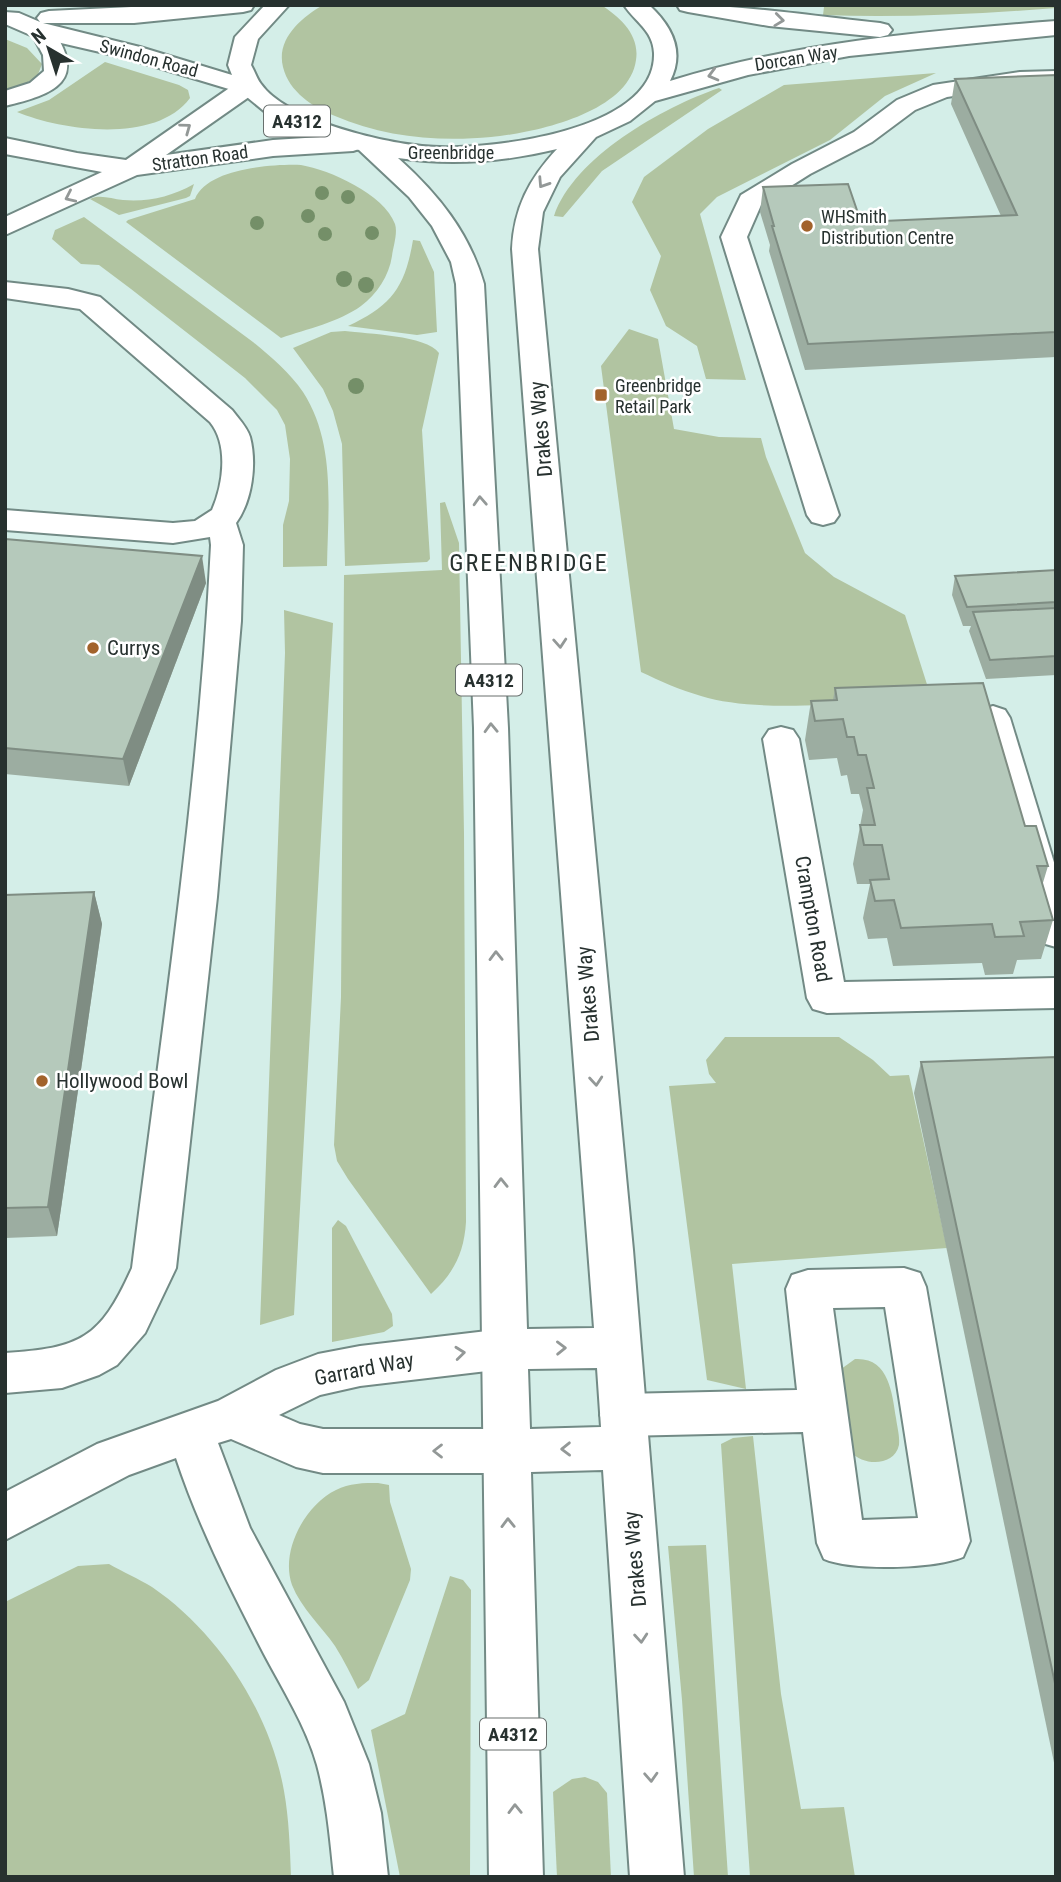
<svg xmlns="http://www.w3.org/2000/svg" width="1061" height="1882" font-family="'Roboto Condensed',sans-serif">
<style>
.green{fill:#b1c4a1}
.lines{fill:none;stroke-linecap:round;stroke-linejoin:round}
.minor-casing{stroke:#728a85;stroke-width:4}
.major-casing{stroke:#728a85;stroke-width:4}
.minor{fill:#fff;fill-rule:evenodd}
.major{fill:#fff;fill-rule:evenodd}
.tree{fill:#748f68}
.wall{fill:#9cada1}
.shaded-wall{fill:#7f8d83}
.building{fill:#b5c9bb;stroke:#7f8d83;stroke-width:2}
.oneway{stroke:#939897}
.poi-dot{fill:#a2622b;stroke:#fff;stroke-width:2.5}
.labels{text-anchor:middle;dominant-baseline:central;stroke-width:5;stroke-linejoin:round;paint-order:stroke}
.far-street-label{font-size:18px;fill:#27312f;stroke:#fff}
.far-poi-label{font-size:18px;fill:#27312f;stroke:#fff;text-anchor:start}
.shield{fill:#fff;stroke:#686f6d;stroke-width:2}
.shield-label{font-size:19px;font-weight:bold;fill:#27312f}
.street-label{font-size:21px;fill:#27312f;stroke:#fff}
.poi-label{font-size:21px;fill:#27312f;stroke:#fff;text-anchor:start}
.quarter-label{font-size:24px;letter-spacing:2px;fill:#27312f;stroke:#fff}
</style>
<rect width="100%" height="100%" fill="#d4eee8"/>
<!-- green -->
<g class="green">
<path d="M323,5H601C620,17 640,35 636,60C629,113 534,133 491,137C438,142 383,137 335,116C313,107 289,92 283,67C276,39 301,18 323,5Z"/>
<path d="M799,5H1056V8C978,14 901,18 823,15L824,7Z"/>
<polygon points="5,39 27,48 42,64 37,77 8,93 5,91"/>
<path d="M105,62L179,85L188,90L190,98C156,144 63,131 17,112L49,100Z"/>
<polygon points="936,73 885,96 830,140 717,197 700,214 746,380 706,379 697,346 666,326 650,290 661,256 632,202 644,177 708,129 784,85"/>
<path d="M719,88L722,90L602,171L563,217L554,216C574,157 663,107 719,88Z"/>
<path d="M301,165C330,170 384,194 395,224C398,233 393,247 392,256C389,276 377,294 361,306C339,322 307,329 281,338L126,222L128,220L195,199C207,168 273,164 301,165Z"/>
<path d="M194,184L190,196L186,198L119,215L90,199C100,194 111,199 123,200C148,202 171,197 194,184Z"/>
<path d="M84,217L253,342C271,357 290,373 303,392C336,443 328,508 327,566L283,567V525L289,501L290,459L285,425L277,410L245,378L131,289L99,265L81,264L52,239L55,230Z"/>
<path d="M413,240L420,241L434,272L437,332L417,335L348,326C391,306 405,288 413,240Z"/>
<path d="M629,329L658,339L674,429L719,437L761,438L766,457L805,553L834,577L905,615L931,697C865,701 763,715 701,696C680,690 660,681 641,672L601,366Z"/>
<path d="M345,331C367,334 426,335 439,353L422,430L430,559L427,562L345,566L342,444L333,411L323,389L293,348L331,332Z"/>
<path d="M445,502L459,543L464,833L466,1222C464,1253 454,1273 431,1294L348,1179L337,1161L334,1145L341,997L344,575L442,570L440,503Z"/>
<polygon points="284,610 333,623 294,1315 260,1325 285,653"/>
<polygon points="725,1037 839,1037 873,1060 890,1076 909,1075 947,1248 732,1264 746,1389 707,1380 669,1086 716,1083 709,1074 706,1060"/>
<polygon points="338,1220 346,1226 392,1314 393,1326 384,1332 332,1342 332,1228"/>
<path d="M855,1359C889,1357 892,1393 896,1418C897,1426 900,1437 899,1445C894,1467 863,1466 851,1452L837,1372Z"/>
<polygon points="753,1436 781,1694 801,1809 844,1807 855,1877 750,1877 721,1444 733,1438"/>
<path d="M378,1483L389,1485L390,1502L411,1569L410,1580L369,1680L358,1689C351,1675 344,1660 335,1646C322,1627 301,1608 292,1585C280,1551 305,1505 336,1490C349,1483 364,1483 378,1483Z"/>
<polygon points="706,1545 728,1877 694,1877 682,1700 668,1546"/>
<path d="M109,1564C123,1572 139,1579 152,1587C218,1632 270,1712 284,1791C289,1819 290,1848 291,1877H5V1602L78,1566Z"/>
<polygon points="450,1576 463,1580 471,1590 470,1877 400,1877 371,1730 405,1714"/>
<polygon points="585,1777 598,1782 607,1793 611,1877 557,1877 553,1792 572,1779"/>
</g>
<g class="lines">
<defs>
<g id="minor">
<path d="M43,25L51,27C89,81 55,94 5,106V91L30,83L44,71L43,55L31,32L35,27Z"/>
<polygon points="1056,71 1056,85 1020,86 947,97 915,110 872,142 810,174 761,205 747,237 839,515 834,522 823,525 812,522 807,515 721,237 741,195 792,164 854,132 897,100 933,85 1020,72"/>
<polygon points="247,80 256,82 259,87 256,92 166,155 273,140 353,135 362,138 366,143 362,148 353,151 273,156 137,175 5,235 5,217 102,172 5,154 5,138 77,153 126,160 238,82"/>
<path d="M5,282L68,289L100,297L232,410C238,418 247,427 250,437C257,464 252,501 236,523L243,545L241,621L217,897L176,1268L145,1333L117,1365L99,1375L62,1388L5,1393V1353C81,1348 100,1339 132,1268C162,1028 199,787 211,545L210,537L173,543L5,530V510L173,523L195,521L212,510C223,485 229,445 210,422L80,309L5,298Z"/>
<polygon points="993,706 1005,710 1010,718 1056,869 1056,947 1042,943 1037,933 976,718 981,710"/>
<polygon points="781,727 793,730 799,739 844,982 1056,978 1056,1008 827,1013 813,1009 807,998 763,739 769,730"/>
<path d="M904,1268L920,1273L926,1287L970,1541L963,1557C934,1569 852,1571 824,1559L817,1543L803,1432L623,1436L607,1430L600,1415L607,1400L623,1394L797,1390L786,1289L792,1275L808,1270ZM885,1307L918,1518L862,1520L833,1308Z"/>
<path d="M504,1329L520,1335L527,1349L520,1363L504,1369L360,1386L320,1395L279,1415L300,1424L323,1429H507L524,1436L531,1451L524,1466L507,1473H323L296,1467L231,1439L218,1443L250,1528L344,1702L369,1764L381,1813L388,1877H334C330,1839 327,1802 317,1765C306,1726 283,1690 264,1654C231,1590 199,1527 176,1458L129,1475L5,1540V1492L97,1444L218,1401L276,1370L318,1354L360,1346Z"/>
</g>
<g id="major">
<path d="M172,5H254L251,10L243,12L134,23H43L140,47L232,75L228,65L235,37L265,5H289L258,39L251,65C255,72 257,79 261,84C286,120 381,142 422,146C478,152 657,134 654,53C653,30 635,22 624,5H649C672,26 685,52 670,81C795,42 926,31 1056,21V35L849,56L748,75L655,101L630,121L596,137L560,177L543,212L538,249L633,1250L684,1877H630L603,1470L531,1472L543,1877H489L474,728L456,284L451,262L432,226L409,197L359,150L306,133L270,116L242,93L126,58L35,37L5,24V12L19,13L40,22L37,18L41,13L49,11ZM557,149C529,179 514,208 512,249L594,1328L527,1329L508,728L484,284C469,232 438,194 398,158C452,166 504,162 557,149ZM597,1368L601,1427L530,1429L528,1369Z"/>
<path d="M677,5C745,5 812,16 880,23L888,25L892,30L888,35L880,37L769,26L688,12L680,10Z"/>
</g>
</defs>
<!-- minor casing -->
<use href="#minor" class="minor-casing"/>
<!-- major casing -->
<use href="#major" class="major-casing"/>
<!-- minor -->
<use href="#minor" class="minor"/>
<!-- major -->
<use href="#major" class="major"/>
</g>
<!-- trees -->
<g class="tree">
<circle cx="322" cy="193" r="7"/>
<circle cx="348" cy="197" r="7"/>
<circle cx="308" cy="216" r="7"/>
<circle cx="257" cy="223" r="7"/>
<circle cx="372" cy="233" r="7"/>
<circle cx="325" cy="234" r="7"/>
<circle cx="344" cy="279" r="8"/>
<circle cx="366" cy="285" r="8"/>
<circle cx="356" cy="386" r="8"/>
</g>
<!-- wall -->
<g class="wall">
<polygon points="1056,75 1056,357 805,370 769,251 770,245 760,212 763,187 861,222 1001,216 951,104 955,79"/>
<polygon points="5,539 206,583 129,786 5,774"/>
<polygon points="1056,570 1056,675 986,679 969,631 971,626 963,626 952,595 955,576"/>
<polygon points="835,688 1025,826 1048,866 1042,886 1053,920 1041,959 1017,960 1013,974 985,975 982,963 893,966 887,938 868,939 863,918 870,884 857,884 853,864 863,810 859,794 851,794 847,775 841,776 837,758 809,760 805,740 811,701 833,700"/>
<polygon points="94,892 102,924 57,1236 5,1238 5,895"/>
<polygon points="1056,1057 1056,1772 914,1093 921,1062"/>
</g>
<!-- shaded-wall -->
<g class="shaded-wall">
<polygon points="202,556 206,583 129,786 123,759"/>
<polygon points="94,892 102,924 57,1236 48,1207"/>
</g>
<!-- building -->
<g class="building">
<polygon points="1056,75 1056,332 808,344 772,226 774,226 763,187 848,184 861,222 1017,215 955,79"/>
<polygon points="5,539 202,556 123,759 5,748"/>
<polygon points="1056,570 1056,602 967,607 955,576"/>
<polygon points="1056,608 1056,656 990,660 973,612"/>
<polygon points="983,683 1025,826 1036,826 1048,866 1037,866 1053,920 1020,922 1024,936 995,937 992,924 901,928 894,900 875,901 870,880 889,879 882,845 864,845 860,825 875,825 867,788 874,788 866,755 858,755 854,737 847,737 843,719 815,721 811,701 837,700 835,688"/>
<polygon points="94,892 48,1207 5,1208 5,895"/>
<polygon points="1056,1057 1056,1688 921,1062"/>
</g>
<!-- one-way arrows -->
<defs><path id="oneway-chevron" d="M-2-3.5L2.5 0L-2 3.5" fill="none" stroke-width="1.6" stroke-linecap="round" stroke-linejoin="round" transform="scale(1.75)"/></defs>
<g class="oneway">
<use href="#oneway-chevron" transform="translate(779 20) rotate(7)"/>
<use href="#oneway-chevron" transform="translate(713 75) rotate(165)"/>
<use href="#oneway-chevron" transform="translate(186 128) rotate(-36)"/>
<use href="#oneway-chevron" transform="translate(543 183) rotate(123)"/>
<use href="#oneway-chevron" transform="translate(70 197) rotate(155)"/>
<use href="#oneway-chevron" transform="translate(480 501) rotate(-93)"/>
<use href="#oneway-chevron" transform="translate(560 643) rotate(86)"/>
<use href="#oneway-chevron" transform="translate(491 728) rotate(-92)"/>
<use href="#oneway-chevron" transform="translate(496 956) rotate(-91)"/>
<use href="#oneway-chevron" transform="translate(596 1081) rotate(85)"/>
<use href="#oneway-chevron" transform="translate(501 1183) rotate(-91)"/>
<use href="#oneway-chevron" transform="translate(561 1348) rotate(-1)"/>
<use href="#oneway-chevron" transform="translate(460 1353) rotate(-6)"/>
<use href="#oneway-chevron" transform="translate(566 1449) rotate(179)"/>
<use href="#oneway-chevron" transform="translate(438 1451) rotate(-180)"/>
<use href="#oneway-chevron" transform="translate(508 1523) rotate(-91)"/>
<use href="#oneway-chevron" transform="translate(641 1638) rotate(85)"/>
<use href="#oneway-chevron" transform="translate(651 1777) rotate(87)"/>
<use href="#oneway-chevron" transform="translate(515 1809) rotate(-91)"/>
</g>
<!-- markers -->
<g class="poi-dot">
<circle cx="807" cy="226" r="7"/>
<rect x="594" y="388" width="14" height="14" rx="3.5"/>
<circle cx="93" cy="648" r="7"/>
<circle cx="42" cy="1081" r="7"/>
</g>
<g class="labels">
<!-- far-street labels -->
<g class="far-street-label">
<text transform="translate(149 58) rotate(15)">Swindon Road</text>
<text transform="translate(796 58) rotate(-9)">Dorcan Way</text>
<text x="451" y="152">Greenbridge</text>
<text transform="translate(200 158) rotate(-8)">Stratton Road</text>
</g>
<!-- far-poi labels -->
<g class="far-poi-label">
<text x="821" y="216">WHSmith<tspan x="821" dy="21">Distribution Centre</tspan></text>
<text x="615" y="385">Greenbridge<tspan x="615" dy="21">Retail Park</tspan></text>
</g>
<!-- shield labels -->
<g class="shield">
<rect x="264" y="105.5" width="66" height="31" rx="5"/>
<rect x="456" y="664.5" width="66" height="31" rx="5"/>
<rect x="480" y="1718.5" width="66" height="31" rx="5"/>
</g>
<g class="shield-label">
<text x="297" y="121">A4312</text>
<text x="489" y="680">A4312</text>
<text x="513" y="1734">A4312</text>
</g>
<!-- street labels -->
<g class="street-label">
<text transform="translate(541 429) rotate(-95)">Drakes Way</text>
<text transform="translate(813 919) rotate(80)">Crampton Road</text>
<text transform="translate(588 994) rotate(-95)">Drakes Way</text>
<text transform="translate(364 1369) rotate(-11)">Garrard Way</text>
<text transform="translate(635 1559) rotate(-95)">Drakes Way</text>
</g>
<!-- poi labels -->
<g class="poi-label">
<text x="107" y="648">Currys</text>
<text x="56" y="1081">Hollywood Bowl</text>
</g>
<!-- quarter labels -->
<g class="quarter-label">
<text x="529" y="563">GREENBRIDGE</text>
</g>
</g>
<!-- border -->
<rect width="1061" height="1882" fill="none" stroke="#27312f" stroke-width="14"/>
<!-- north arrow -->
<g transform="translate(49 49) rotate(321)" stroke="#ffffff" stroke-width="5" paint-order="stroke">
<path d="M0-5L12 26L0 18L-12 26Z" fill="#27312f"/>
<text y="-10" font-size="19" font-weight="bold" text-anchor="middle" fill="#27312f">N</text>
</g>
</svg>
